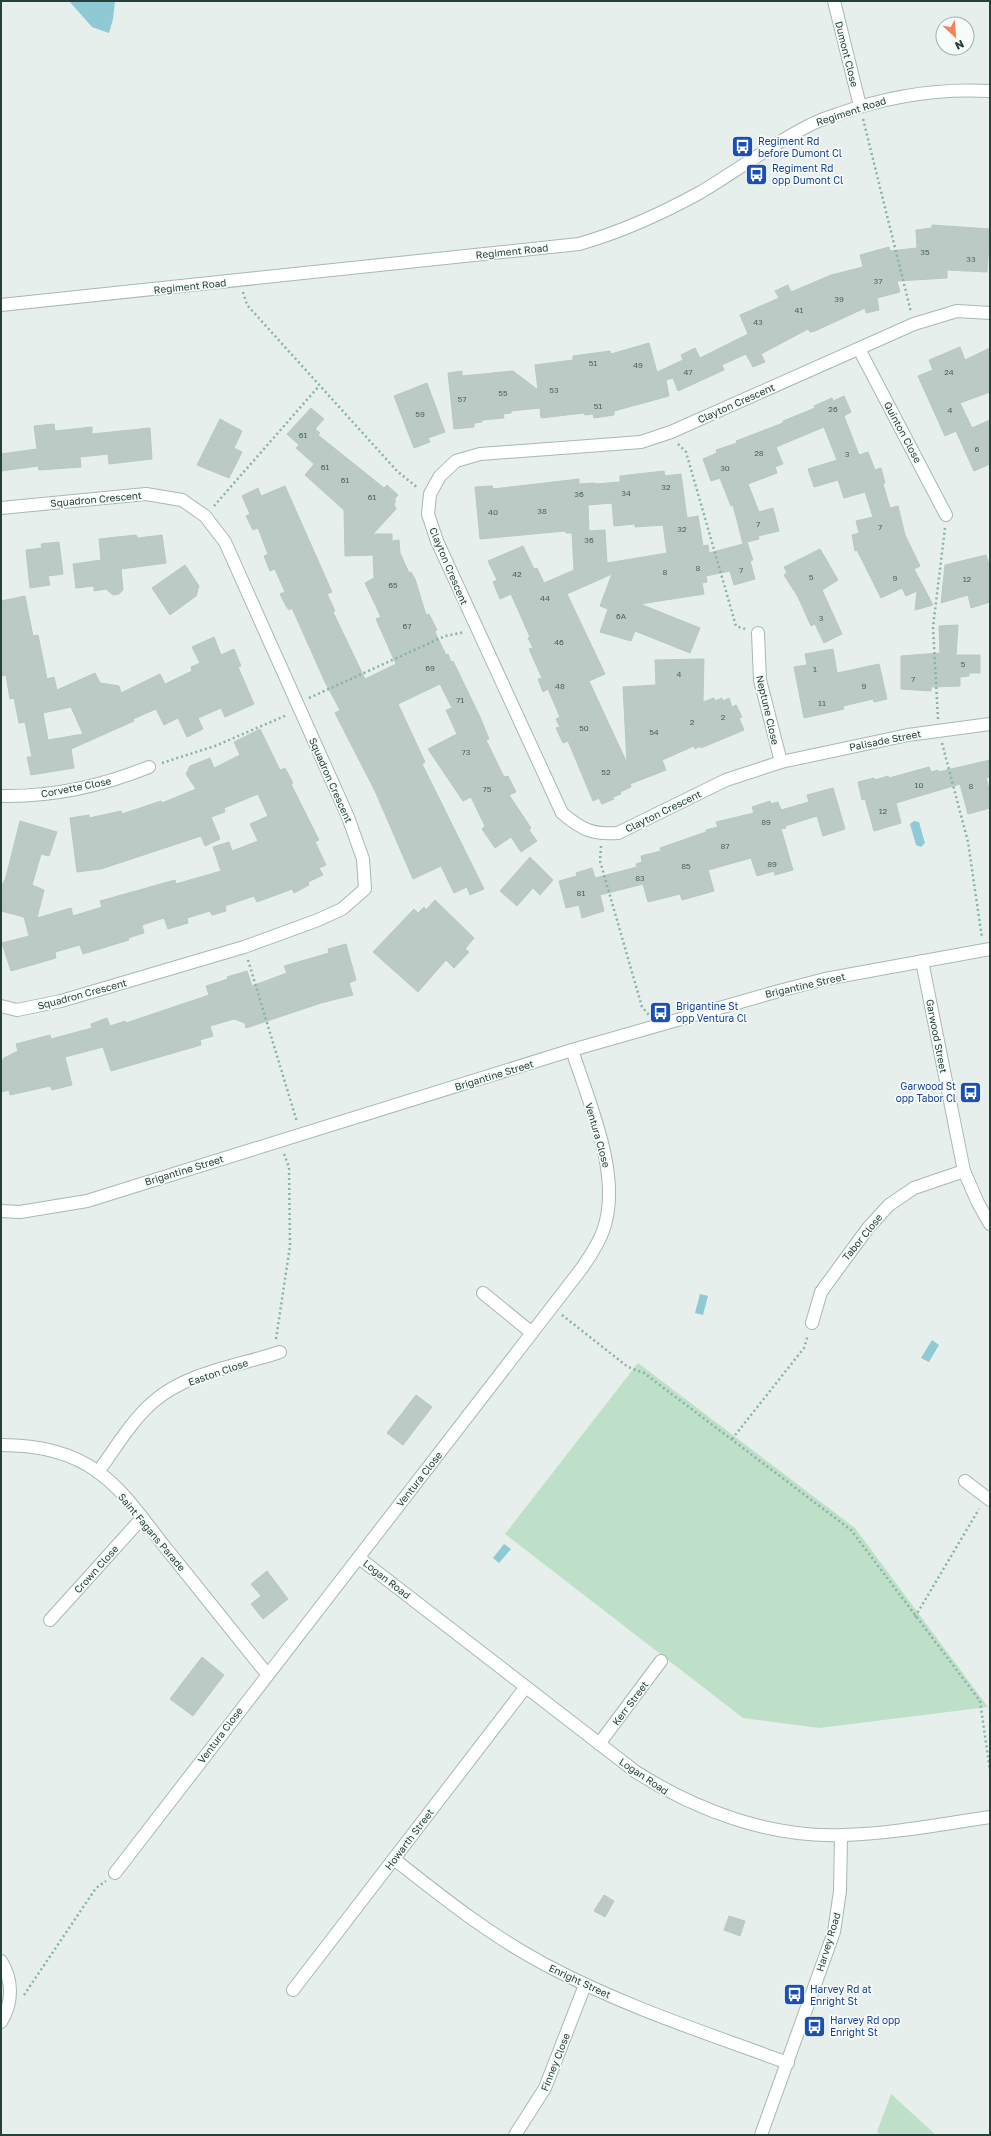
<svg xmlns="http://www.w3.org/2000/svg" width="991" height="2136" font-family="'Golos Text',sans-serif">
<style>
.green{fill:#bfe0c8}
.water{fill:#8ec9d4}
.building{fill:#bbcac4;stroke:#b8c9c2;fill-rule:evenodd}
.lines{fill:none;stroke-linecap:round;stroke-linejoin:round}
.minor-casing{stroke:#a8b8b2;stroke-width:14}
.path{stroke:#86b3a5;stroke-width:2.5;stroke-dasharray:2 3;stroke-linecap:butt}
.minor{stroke:#fff;stroke-width:12}
.labels{text-anchor:middle;dominant-baseline:central;stroke-width:3.5;stroke-linejoin:round;paint-order:stroke}
.number-label{font-size:8px;fill:#4a645c}
.street-label{font-size:10px;fill:#24423a;stroke:#f7fbf9}
.transit-label{font-size:10px;fill:#164399;stroke:#f7fbf9;text-anchor:start}
</style>
<rect width="100%" height="100%" fill="#e6efeb"/>
<!-- green -->
<g class="green">
<polygon points="638,1363 855,1528 988,1707 819,1728 743,1718 505,1534"/>
<polygon points="891,2094 936,2135 881,2135 877,2132"/>
</g>
<!-- water -->
<g class="water">
<polygon points="69,1 115,1 113,19 109,33 92,27"/>
<polygon points="914,821 919,822 925,843 921,847 916,845 910,824"/>
<polygon points="700,1294 708,1296 703,1315 695,1313"/>
<polygon points="932,1340 939,1345 929,1362 921,1358"/>
<polygon points="504,1544 511,1549 499,1563 493,1558"/>
</g>
<!-- building -->
<g class="building">
<polygon points="932,225 990,229 987,272 947,270 947,278 897,281 900,292 877,298 879,310 866,313 865,308 815,331 810,332 808,329 761,354 765,362 753,367 746,354 722,365 724,370 678,391 673,378 666,380 669,396 614,411 614,415 594,418 593,414 585,415 584,413 541,418 540,408 511,411 511,413 503,414 504,418 482,420 482,422 474,423 474,427 454,429 448,373 462,371 462,376 513,371 538,390 535,365 573,360 573,356 610,351 611,354 649,343 657,372 683,360 681,355 695,348 700,358 748,334 740,315 779,298 775,291 788,285 791,292 831,275 863,267 860,255 889,247 890,251 917,248 916,230 932,228"/>
<polygon points="960,347 965,360 990,348 990,392 960,403 972,428 990,420 990,464 974,471 956,431 945,436 918,376 933,370 929,360"/>
<polygon points="427,383 445,432 428,438 430,442 414,448 394,396"/>
<path d="M844,396L851,412L844,416L859,455L868,452L875,470L881,468L885,483L883,484L890,508L898,506L905,535L920,566L914,569L933,605L915,610L917,591L906,596L902,588L881,598L857,550L855,551L852,535L859,533L856,521L873,517L865,492L844,498L838,480L814,487L808,469L837,460L824,427L776,447L783,464L775,467L777,473L748,484L759,512L773,508L779,531L758,536L759,539L747,542L753,560L750,561L755,579L734,585L730,571L706,576L707,582L702,583L704,594L640,604L700,628L690,653L635,631L631,641L600,632L608,609L600,606L612,574L567,594L605,674L589,681L627,763L623,687L656,685L655,660L704,659L703,702L714,698L715,701L722,698L723,701L729,698L732,707L736,705L742,717L739,718L744,730L701,748L700,746L695,749L694,746L662,760L666,770L630,784L631,787L620,792L621,794L613,797L614,799L602,804L599,798L593,801L568,741L563,743L556,728L560,727L556,719L560,717L548,689L543,692L538,679L542,678L529,649L533,648L528,638L530,637L511,594L500,599L493,582L497,580L488,561L523,546L534,569L537,568L544,583L574,570L572,533H566L565,531L480,539L475,487L492,486L493,489L579,479V484L595,483V484L620,482V476L664,471L665,476L681,474L687,518L698,516L703,546L708,545L709,553L743,544L733,505L731,506L720,478L711,481L703,459L717,453L716,450L737,443L736,441L783,423V421L815,408L814,406L832,398L833,401ZM612,503L614,526L635,524V527L663,525L667,553L607,563L605,530L589,531L588,505Z"/>
<polygon points="311,408 324,419 315,429 320,433 318,435 384,488 387,485 398,495 394,500 396,501 394,504 396,509 373,534 392,534 392,541 399,540 400,553 409,573 411,572 415,579 426,615 429,614 437,630 435,632 446,655 448,654 451,662 453,661 480,717 489,739 486,740 504,777 508,776 516,792 509,795 531,828 529,830 537,841 521,852 511,837 495,848 482,829 485,826 471,797 463,801 428,749 457,734 446,710 452,708 440,684 398,704 425,762 422,764 484,889 470,895 467,887 454,893 441,866 413,879 375,791 335,713 340,710 325,682 292,608 289,610 286,606 280,594 285,592 275,569 270,571 264,556 268,554 258,528 253,530 246,516 250,514 242,496 258,488 261,496 285,486 332,592 327,594 335,611 333,612 365,679 396,664 376,619 381,617 365,583 374,578 373,555 345,556 344,510 305,475 314,464 296,448 299,445 287,434"/>
<polygon points="220,419 242,431 234,448 242,452 229,478 197,465"/>
<polygon points="54,424 55,431 92,427 92,434 150,428 152,459 109,464 108,454 80,457 81,467 39,470 38,466 1,471 1,454 37,449 34,426"/>
<polygon points="136,535 138,538 162,535 166,563 121,569 123,590 119,594 113,595 106,589 94,591 94,586 76,588 73,564 101,560 99,539"/>
<polygon points="59,542 63,574 48,576 50,585 30,588 26,550 42,548 41,544"/>
<polygon points="820,549 838,580 822,590 842,634 824,643 815,624 811,626 798,597 784,575 787,573 784,567"/>
<polygon points="986,555 990,568 990,602 971,608 968,595 941,603 945,565"/>
<polygon points="185,565 199,586 196,596 170,615 152,588"/>
<path d="M25,596L33,636L38,635L47,679L54,677L57,690L95,673L100,683L119,686L121,693L160,674L165,684L192,671L191,667L200,663L192,647L214,637L221,655L234,649L241,666L238,667L254,704L225,717L221,708L198,718L203,729L187,737L178,718L164,725L156,709L133,719L134,721L71,749L74,768L31,775L27,757H32L25,722L19,723L14,698L10,699L6,675L1,676V601ZM71,707L83,734L48,740L43,713Z"/>
<polygon points="958,625 956,655 980,655 980,673 969,673 969,676 960,677 960,686 931,687 931,691 901,689 901,656 940,653 939,626"/>
<polygon points="833,649 837,673 879,664 887,699 874,702 873,699 843,706 844,709 804,718 794,667 807,665 805,654"/>
<polygon points="260,729 280,770 285,768 293,783 291,784 319,840 315,842 326,865 319,868 323,875 308,882 309,885 294,893 292,889 257,902 254,896 225,906 226,911 212,915 210,911 187,918 188,923 168,929 164,918 142,925 144,933 128,938 129,940 83,954 80,945 55,952 56,958 11,971 2,943 29,936 24,917 1,911 1,884 3,884 6,877 20,821 57,832 49,856 41,854 32,885 44,890 37,918 71,908 73,916 102,907 100,901 175,880 176,884 221,871 213,847 229,842 232,851 258,841 250,824 268,816 258,794 224,808 225,812 211,817 220,839 205,846 201,836 101,869 77,872 70,818 89,815 89,818 121,811 122,814 161,801 162,803 196,789 186,774 190,766 210,758 214,768 240,755 234,742"/>
<polygon points="990,760 990,777 986,778 990,792 990,808 968,814 960,784 896,803 901,823 874,831 865,799 862,800 858,782 874,778 875,780 888,776 889,778 929,767 931,772 938,770 938,772"/>
<polygon points="833,788 845,829 823,836 817,816 785,826 786,828 781,829 793,870 775,875 774,871 757,876 751,858 708,870 714,891 682,900 680,894 648,902 643,884 600,895 604,911 582,918 579,905 566,908 559,881 577,876 576,873 592,868 595,878 637,867 636,864 642,862 641,856 661,851 660,848 706,832 706,830 718,827 716,822 754,813 752,807 770,801 771,804 778,802 781,810 809,802 807,795"/>
<polygon points="530,857 553,880 540,895 533,888 517,906 500,891"/>
<polygon points="435,900 474,938 465,949 469,952 454,968 446,960 418,992 373,952 414,909 418,913 424,907 426,910"/>
<polygon points="346,944 356,980 349,983 353,995 321,1003 246,1028 245,1023 234,1019 210,1026 213,1036 200,1040 201,1045 111,1071 103,1047 65,1057 72,1085 52,1090 50,1086 10,1095 9,1090 1,1092 1,1063 4,1058 18,1051 16,1044 50,1035 51,1039 92,1028 91,1024 107,1018 110,1026 125,1021 126,1023 209,995 206,986 228,979 227,977 247,971 252,986 287,973 284,966 329,953 328,949"/>
<polygon points="416,1395 432,1407 403,1445 387,1433"/>
<polygon points="267,1571 288,1599 263,1619 251,1604 261,1596 251,1584"/>
<polygon points="202,1657 224,1675 193,1716 170,1699"/>
<polygon points="604,1895 614,1901 605,1917 594,1911"/>
<polygon points="729,1916 745,1921 740,1936 724,1930"/>
</g>
<g class="lines">
<defs>
<g id="minor">
<polyline points="834,1 860,106"/>
<path d="M1,305L579,244C621,232 663,213 701,192C738,170 772,144 810,125C819,120 829,117 838,114C888,96 937,88 990,91"/>
<path d="M990,313L957,311L914,324L671,432L641,442L480,454L456,461L440,476L430,494L428,514L437,541L562,813C581,829 592,835 618,833L726,780L781,762L908,735L990,724"/>
<polyline points="859,349 946,515"/>
<polyline points="1,508 146,494 182,500 205,516 225,542 348,817 363,859 365,889 342,909 318,920 244,947 61,1001 17,1010 1,1006"/>
<polyline points="758,633 760,680 781,762"/>
<path d="M1,796C52,797 102,786 149,767"/>
<polyline points="922,961 964,1171 978,1203 990,1224"/>
<polyline points="1,1211 20,1212 87,1201 572,1050 779,991 825,979 990,949"/>
<polyline points="483,1293 532,1333"/>
<polyline points="812,1323 821,1292 868,1228 889,1205 914,1188 964,1171"/>
<path d="M1,1445C35,1445 70,1451 98,1472C125,1491 145,1522 165,1547C199,1589 233,1632 267,1674"/>
<path d="M98,1472C115,1449 131,1421 153,1402C187,1372 238,1366 280,1352"/>
<polyline points="965,1481 990,1500"/>
<path d="M359,1558L636,1772C696,1810 770,1838 842,1835C891,1834 941,1824 990,1817"/>
<polyline points="50,1620 142,1518"/>
<polyline points="599,1744 661,1661"/>
<path d="M394,1859C442,1897 491,1936 546,1965C623,2006 706,2033 788,2063"/>
<path d="M115,1873L582,1268C590,1256 598,1245 603,1231C623,1177 589,1103 572,1050"/>
<path d="M1,1961C13,1980 13,2003 1,2022"/>
<polyline points="293,1990 525,1688"/>
<polyline points="515,2135 545,2088 585,1985"/>
<polyline points="761,2135 834,1932 840,1891 841,1836"/>
</g>
</defs>
<!-- minor casing -->
<use href="#minor" class="minor-casing"/>
<!-- path -->
<g class="path">
<polyline points="863,119 911,312"/>
<polyline points="243,292 247,305 397,471 418,488"/>
<polyline points="678,444 686,452 736,626 745,629"/>
<polyline points="214,506 319,386"/>
<polyline points="309,698 445,636 465,632"/>
<polyline points="938,719 933,627 945,528"/>
<polyline points="942,743 968,842 982,938"/>
<polyline points="162,763 215,746 287,715"/>
<polyline points="601,846 600,861 642,1007 649,1015"/>
<polyline points="248,960 297,1122"/>
<polyline points="562,1315 628,1367 644,1373 851,1530 980,1701 990,1771"/>
<polyline points="276,1339 290,1246 289,1167 284,1154"/>
<polyline points="732,1439 804,1348 808,1335"/>
<polyline points="915,1617 979,1509"/>
<polyline points="24,1995 96,1888 106,1881"/>
</g>
<!-- minor -->
<use href="#minor" class="minor"/>
</g>
<!-- icons -->
<defs>
<symbol id="bus-square" viewBox="-11 -11 22 22"><rect x="-9" y="-9" width="18" height="18" rx="4" fill="#1a4fb4" stroke="#f7fbf9"/><path d="M-5-6H5V4H4V6H2V4H-2V6H-4V4H-5ZM-3.5-4V0h7V-4ZM-3.5 1.2v1.5H-2V1.2ZM2 1.2v1.5H3.5V1.2Z" fill="#fff"/></symbol>
</defs>
<g fill-rule="evenodd">
<use href="#bus-square" x="730" y="134" width="25" height="25"/>
<use href="#bus-square" x="744" y="162" width="25" height="25"/>
<use href="#bus-square" x="648" y="1000" width="25" height="25"/>
<use href="#bus-square" x="958" y="1080" width="25" height="25"/>
<use href="#bus-square" x="782" y="1982" width="25" height="25"/>
<use href="#bus-square" x="802" y="2014" width="25" height="25"/>
</g>
<g class="labels">
<!-- number labels -->
<g class="number-label">
<text x="925" y="252">35</text>
<text x="971" y="259">33</text>
<text x="878" y="281">37</text>
<text x="839" y="299">39</text>
<text x="799" y="310">41</text>
<text x="758" y="322">43</text>
<text x="593" y="363">51</text>
<text x="638" y="365">49</text>
<text x="688" y="372">47</text>
<text x="949" y="372">24</text>
<text x="554" y="390">53</text>
<text x="503" y="393">55</text>
<text x="462" y="399">57</text>
<text x="598" y="406">51</text>
<text x="833" y="409">26</text>
<text x="950" y="410">4</text>
<text x="420" y="414">59</text>
<text x="303" y="435">61</text>
<text x="977" y="449">6</text>
<text x="759" y="453">28</text>
<text x="847" y="454">3</text>
<text x="325" y="467">61</text>
<text x="725" y="468">30</text>
<text x="345" y="480">61</text>
<text x="666" y="487">32</text>
<text x="626" y="493">34</text>
<text x="579" y="494">36</text>
<text x="372" y="497">61</text>
<text x="542" y="511">38</text>
<text x="493" y="512">40</text>
<text x="758" y="524">7</text>
<text x="880" y="527">7</text>
<text x="682" y="529">32</text>
<text x="589" y="540">36</text>
<text x="698" y="568">8</text>
<text x="741" y="570">7</text>
<text x="665" y="572">8</text>
<text x="517" y="574">42</text>
<text x="811" y="577">5</text>
<text x="895" y="578">9</text>
<text x="967" y="579">12</text>
<text x="393" y="585">65</text>
<text x="545" y="598">44</text>
<text x="621" y="616">6A</text>
<text x="821" y="618">3</text>
<text x="407" y="626">67</text>
<text x="559" y="642">46</text>
<text x="963" y="664">5</text>
<text x="430" y="668">69</text>
<text x="815" y="669">1</text>
<text x="679" y="674">4</text>
<text x="913" y="679">7</text>
<text x="560" y="686">48</text>
<text x="864" y="686">9</text>
<text x="460" y="700">71</text>
<text x="822" y="703">11</text>
<text x="723" y="717">2</text>
<text x="692" y="722">2</text>
<text x="584" y="728">50</text>
<text x="654" y="732">54</text>
<text x="466" y="752">73</text>
<text x="606" y="772">52</text>
<text x="919" y="785">10</text>
<text x="971" y="786">8</text>
<text x="487" y="789">75</text>
<text x="883" y="811">12</text>
<text x="766" y="822">89</text>
<text x="725" y="846">87</text>
<text x="772" y="864">89</text>
<text x="686" y="866">85</text>
<text x="640" y="878">83</text>
<text x="581" y="893">81</text>
</g>
<!-- street labels -->
<g class="street-label">
<text transform="translate(847 54) rotate(76)">Dumont Close</text>
<text transform="translate(851 111) rotate(-18)">Regiment Road</text>
<text transform="translate(512 251) rotate(-6)">Regiment Road</text>
<text transform="translate(190 286) rotate(-6)">Regiment Road</text>
<text transform="translate(736 403) rotate(-24)">Clayton Crescent</text>
<text transform="translate(903 432) rotate(62)">Quinton Close</text>
<text transform="translate(96 499) rotate(-5)">Squadron Crescent</text>
<text transform="translate(449 566) rotate(67)">Clayton Crescent</text>
<text transform="translate(768 710) rotate(77)">Neptune Close</text>
<text transform="translate(885 740) rotate(-11)">Palisade Street</text>
<text transform="translate(331 780) rotate(66)">Squadron Crescent</text>
<text transform="translate(76 787) rotate(-11)">Corvette Close</text>
<text transform="translate(663 811) rotate(-26)">Clayton Crescent</text>
<text transform="translate(805 985) rotate(-13)">Brigantine Street</text>
<text transform="translate(82 994) rotate(-15)">Squadron Crescent</text>
<text transform="translate(937 1036) rotate(79)">Garwood Street</text>
<text transform="translate(494 1075) rotate(-17)">Brigantine Street</text>
<text transform="translate(598 1135) rotate(74)">Ventura Close</text>
<text transform="translate(184 1170) rotate(-17)">Brigantine Street</text>
<text transform="translate(862 1237) rotate(-51)">Tabor Close</text>
<text transform="translate(218 1372) rotate(-19)">Easton Close</text>
<text transform="translate(419 1479) rotate(-52)">Ventura Close</text>
<text transform="translate(152 1532) rotate(50)">Saint Fagans Parade</text>
<text transform="translate(96 1569) rotate(-48)">Crown Close</text>
<text transform="translate(387 1579) rotate(38)">Logan Road</text>
<text transform="translate(630 1703) rotate(-53)">Kerr Street</text>
<text transform="translate(220 1735) rotate(-53)">Ventura Close</text>
<text transform="translate(644 1776) rotate(34)">Logan Road</text>
<text transform="translate(409 1839) rotate(-53)">Howarth Street</text>
<text transform="translate(828 1942) rotate(-73)">Harvey Road</text>
<text transform="translate(580 1981) rotate(25)">Enright Street</text>
<text transform="translate(555 2062) rotate(-68)">Finney Close</text>
</g>
<!-- transit labels -->
<g class="transit-label">
<text x="758" y="141">Regiment Rd<tspan x="758" dy="12">before Dumont Cl</tspan></text>
<text x="772" y="168">Regiment Rd<tspan x="772" dy="12">opp Dumont Cl</tspan></text>
<text x="676" y="1006">Brigantine St<tspan x="676" dy="12">opp Ventura Cl</tspan></text>
<text x="956" y="1086" text-anchor="end">Garwood St<tspan x="956" dy="12">opp Tabor Cl</tspan></text>
<text x="810" y="1989">Harvey Rd at<tspan x="810" dy="12">Enright St</tspan></text>
<text x="830" y="2020">Harvey Rd opp<tspan x="830" dy="12">Enright St</tspan></text>
</g>
</g>
<!-- border -->
<rect width="991" height="2136" fill="none" stroke="#24423a" stroke-width="4"/>
<!-- north arrow -->
<g transform="translate(955 36) rotate(154)"><circle r="19" fill="#f7fbf9" stroke="#a3b1ad"/>
<path d="M0-3L7 15L0 10L-7 15Z" fill="#f4845f"/>
<text y="-6" font-size="11" font-weight="bold" text-anchor="middle" fill="#24423a">N</text>
</g>
</svg>
